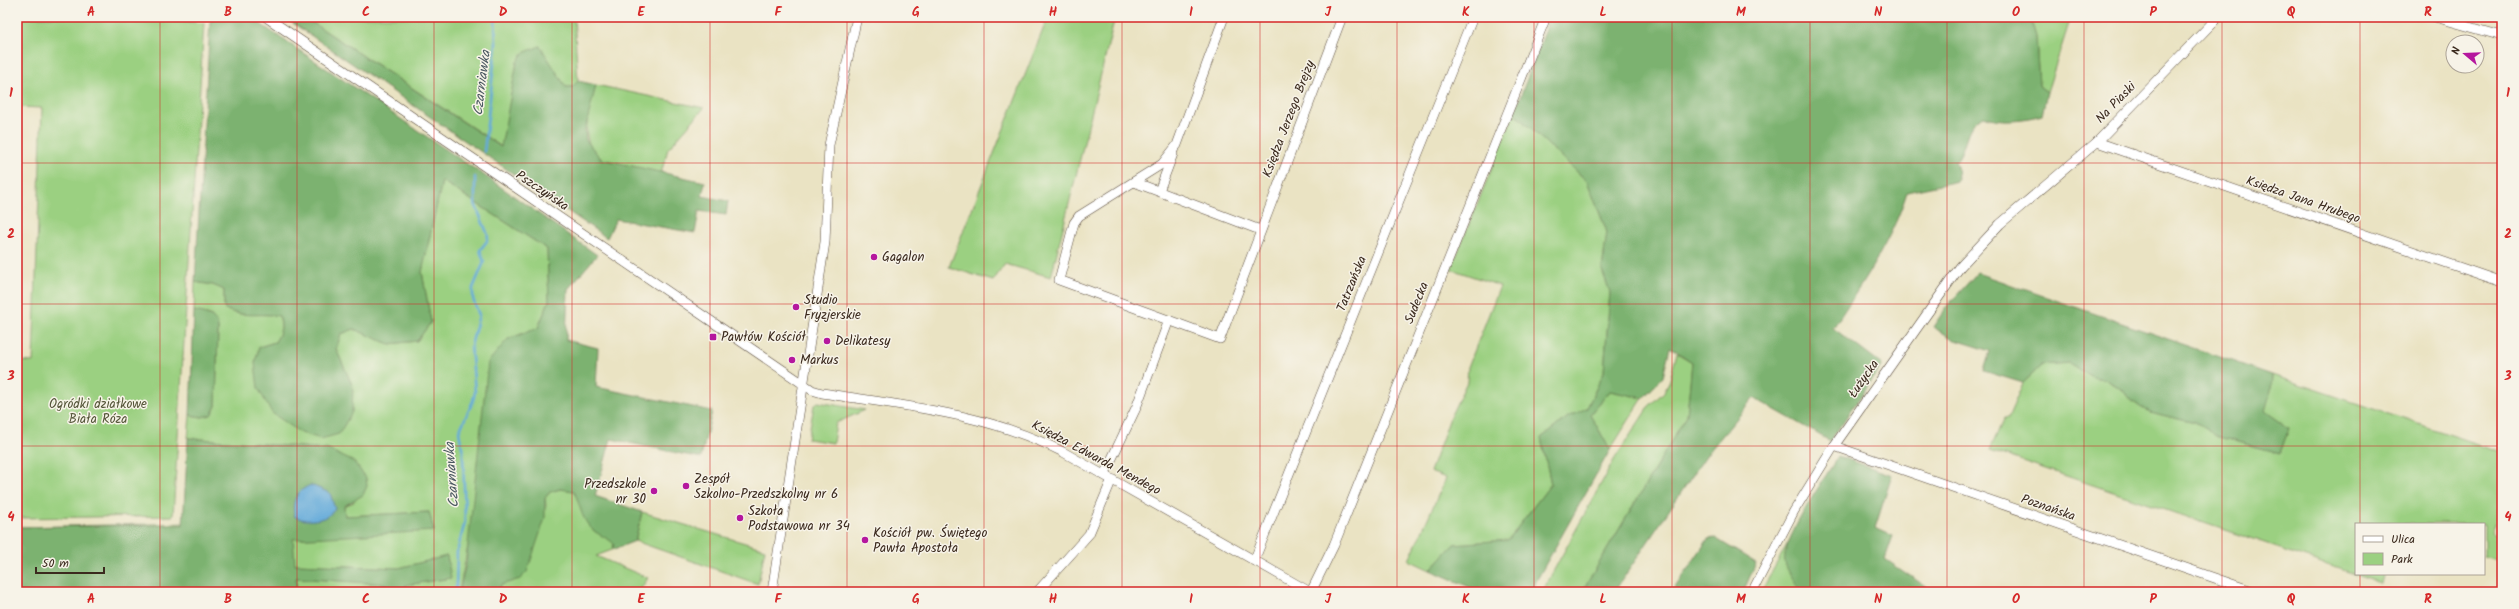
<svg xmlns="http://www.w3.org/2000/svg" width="2519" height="609" font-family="Kalam,sans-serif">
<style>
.green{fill:#9bd081;stroke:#6b7d50}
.forest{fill:#7cb26f;stroke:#5c6e46}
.water{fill:#64aada;stroke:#506a7c}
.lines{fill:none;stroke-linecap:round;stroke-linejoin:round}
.stream{stroke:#64aada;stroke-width:2.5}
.minor-casing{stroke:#554637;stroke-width:10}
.minor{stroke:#fff;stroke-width:9}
.grid{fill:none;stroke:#d62828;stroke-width:1;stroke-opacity:0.55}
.poi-dot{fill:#b5179e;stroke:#f7f3e8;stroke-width:1.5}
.labels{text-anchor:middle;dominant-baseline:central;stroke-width:3;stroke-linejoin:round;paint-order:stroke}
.street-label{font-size:13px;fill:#3b2a1e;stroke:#f7f3e8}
.poi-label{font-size:13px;fill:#3b2a1e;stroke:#f7f3e8;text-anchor:start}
.park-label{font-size:13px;fill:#535437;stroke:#f7f3e8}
.water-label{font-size:14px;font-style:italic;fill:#495760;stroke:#f7f3e8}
.neatline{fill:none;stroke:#d62828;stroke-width:1.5}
.grid-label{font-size:13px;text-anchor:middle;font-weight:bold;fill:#d62828}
</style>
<rect width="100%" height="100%" fill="#f7f3e8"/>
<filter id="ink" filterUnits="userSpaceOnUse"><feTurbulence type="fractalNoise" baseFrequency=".025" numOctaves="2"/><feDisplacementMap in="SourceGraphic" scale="8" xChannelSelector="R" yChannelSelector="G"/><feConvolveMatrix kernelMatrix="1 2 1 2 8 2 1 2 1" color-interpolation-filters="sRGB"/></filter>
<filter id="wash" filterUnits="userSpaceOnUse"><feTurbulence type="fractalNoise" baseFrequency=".012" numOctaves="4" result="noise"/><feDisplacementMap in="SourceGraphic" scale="16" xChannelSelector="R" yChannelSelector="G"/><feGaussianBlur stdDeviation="0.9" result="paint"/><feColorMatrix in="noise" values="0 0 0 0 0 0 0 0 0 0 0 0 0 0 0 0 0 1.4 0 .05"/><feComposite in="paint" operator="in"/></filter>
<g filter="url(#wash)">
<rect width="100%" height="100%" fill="#eae3c3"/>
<!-- green -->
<g class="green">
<polygon points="17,17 122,17 204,23 173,516 17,518 17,361 33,362 42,108 17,107"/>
<polygon points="304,17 574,17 578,81 572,87 566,87 561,82 517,62 502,147"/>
<polygon points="1048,17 1115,17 1051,277 1005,264 993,281 949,267"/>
<polygon points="2030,17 2071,17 2047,92 2039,86 2036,37"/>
<path d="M596,85L704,108L668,149L661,173L608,162C574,146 589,113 596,85Z"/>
<polygon points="1514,113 1587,181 1607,232 1602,270 1610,292 1604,372 1587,408 1568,417 1541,438 1551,484 1508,540 1454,544 1430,570 1409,560 1446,478 1430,472 1451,415 1467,382 1468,367 1500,286 1451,269"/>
<path d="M442,181L547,249L549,301L538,328L508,339L459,592H405L406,585L451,578L447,556L399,568L295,564L296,578L386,584L385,592H17V527L280,521L434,531L429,512L345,516L344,506L354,502L327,449L188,438L190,415L202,417L211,415L216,406L218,328L211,315L194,311L195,282L213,285L224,290V308C239,319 261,312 279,316C283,326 281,332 275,342L259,347L255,363L353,387L336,349L341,334L354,329L389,344L417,341L431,322L422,272Z"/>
<polygon points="1677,353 1692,362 1687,415 1582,592 1542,592 1614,460 1649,406 1664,392 1669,383"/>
<polygon points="2070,363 2092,377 2105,379 2122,389 2131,401 2150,412 2199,424 2219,437 2280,453 2289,428 2264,411 2271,390 2272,375 2502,452 2502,503 2491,533 2502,538 2495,560 2484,557 2484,524 2356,524 2356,574 2383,574 2380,583 1990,450 2004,418 2008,418 2023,383 2042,365"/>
<polygon points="1610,391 1643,398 1610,450 1590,414"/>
<polygon points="818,402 865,410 836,423 833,443 808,439 814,405"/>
<polygon points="561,489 574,491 594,531 607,537 614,544 612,550 596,556 648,578 639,592 497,592 546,506 545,498 550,492"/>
<polygon points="642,512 765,549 758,584 635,541"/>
<path d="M1789,541C1783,559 1791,577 1802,592L1762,590Z"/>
</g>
<!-- forest -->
<g class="forest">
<path d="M213,17H250L491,180L597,255L568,289L566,340L598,348L596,387L712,411L701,458L611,439L595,496L642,512L635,541L612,550L614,544C607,537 600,536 593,530C581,520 580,504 574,491L560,489L550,492L545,498V518L527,572L520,579L501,585L497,592H459L466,563L488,362L508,339L538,328L549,301L547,249L442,181L422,272L431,322L417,341L389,344L354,329L341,334L336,349L353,387L352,412L339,434L321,439L301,433L272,413L258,388L255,363L259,347L275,342C281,333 283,326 279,316C261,312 240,319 224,308V290L213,285L195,282L210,22Z"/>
<polygon points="284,17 304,17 501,147 517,62 523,53 540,46 566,87 572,87 578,81 596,85 585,130 586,140 601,159 705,182 702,196 728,201 726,215 699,211 695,233 616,219 607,238"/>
<path d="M1547,17H2030L2036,37L2039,86L2047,92L2042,115C2024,120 2001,123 1984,116C1963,125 1968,148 1955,162L1957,166L1958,181L1907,192C1892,241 1861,285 1833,328L1882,365L1830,441L1754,398L1707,454L1614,592H1582L1687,415L1692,362L1670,347L1663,377L1643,398L1610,391L1590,414L1610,450L1530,592H1481L1430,570L1454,544L1508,540L1551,484L1541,438L1568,417L1587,408L1604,372L1610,292L1602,270L1607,232L1587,181L1514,113L1546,29Z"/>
<polygon points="1977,273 2272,375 2271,390 2265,411 2289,428 2280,453 2219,437 2199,424 2150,412 2131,401 2122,389 2105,379 2092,377 2070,363 2042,365 2023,383 1984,371 1990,351 1955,340 1933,327 1947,306"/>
<path d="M194,311C206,314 216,314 218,328L216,406L211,415L202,417L190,415Z"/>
<polygon points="188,438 327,449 354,462 366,478 367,486 363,495 344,506 345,516 429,512 434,531 293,539 295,564 399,568 447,556 451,578 406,585 405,592 385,592 386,584 296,578 297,592 17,592 17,527 183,525"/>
<path d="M1838,456L1892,475L1875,528L1893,536L1885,559L1934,592H1802C1796,583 1788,573 1785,563C1780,541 1826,477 1838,456Z"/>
<polygon points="1715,538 1756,563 1743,592 1672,592 1708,539"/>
</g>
<!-- water -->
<path class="water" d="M311,485L330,493L335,509C327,521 308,523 295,517C290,502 297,490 311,485Z"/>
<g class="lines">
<!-- stream -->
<g class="stream">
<polyline points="484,152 496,45 495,17"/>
<polyline points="456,592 457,552 465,522 463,452 459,432 473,401 475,392 471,346 479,315 473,299 473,288 484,262 480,250 487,241 488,235 475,204 475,177"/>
</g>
</g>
</g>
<g filter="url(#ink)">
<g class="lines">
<defs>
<g id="minor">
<path d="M266,17L812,390L822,393C905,406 987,413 1063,452L1310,592"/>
<polyline points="1224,17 1177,145 1162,164 1079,216 1074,223 1059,280 1220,339 1342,17"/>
<polyline points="2435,17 2502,36"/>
<polyline points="2097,142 2502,282"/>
<polyline points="1134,182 1260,230"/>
<polyline points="1159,191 1173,154"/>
<polyline points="1834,446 2255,592"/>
<polyline points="1104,475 1136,408 1169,320"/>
<polyline points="1254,561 1473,17"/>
<polyline points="772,592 825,242 829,145 857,17"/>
<polyline points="1037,592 1089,534 1112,479"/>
<polyline points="1311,592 1334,545 1544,22"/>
<polyline points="1752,592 1794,511 1834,446 1960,267 2000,224 2097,142 2218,17"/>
</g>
</defs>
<!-- minor casing -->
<use href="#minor" class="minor-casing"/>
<!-- minor -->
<use href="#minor" class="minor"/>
</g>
</g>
<!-- grid -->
<path class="grid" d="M160,17V592M297,17V592M434,17V592M572,17V592M710,17V592M847,17V592M984,17V592M1122,17V592M1260,17V592M1397,17V592M1534,17V592M1672,17V592M1810,17V592M1947,17V592M2084,17V592M2222,17V592M2360,17V524M17,163H2502M17,304H2502M17,446H2502M2360,574V592"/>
<!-- markers -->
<g class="poi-dot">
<circle cx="874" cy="257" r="4"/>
<circle cx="796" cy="307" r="4"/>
<rect x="709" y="333" width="8" height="8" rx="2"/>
<circle cx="827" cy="341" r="4"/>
<circle cx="792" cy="360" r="4"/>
<circle cx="686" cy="486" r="4"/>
<circle cx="654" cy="491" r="4"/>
<circle cx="740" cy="518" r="4"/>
<circle cx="865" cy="540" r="4"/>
</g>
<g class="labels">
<!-- street labels -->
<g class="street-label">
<text transform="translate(2116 103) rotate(-46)">Na Piaski</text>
<text transform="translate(1289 119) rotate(-69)">Księdza Jerzego Brejzy</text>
<text transform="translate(542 191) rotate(34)">Pszczyńska</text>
<text transform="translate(2303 200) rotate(19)">Księdza Jana Hrubego</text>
<text transform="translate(1352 284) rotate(-68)">Tatrzańska</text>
<text transform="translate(1417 303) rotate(-68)">Sudecka</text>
<text transform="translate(1864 379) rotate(-55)">Łużycka</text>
<text transform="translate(1096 458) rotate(28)">Księdza Edwarda Mendego</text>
<text transform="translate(2048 508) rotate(19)">Poznańska</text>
</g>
<!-- poi labels -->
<g class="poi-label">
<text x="882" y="257">Gagalon</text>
<text x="804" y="300">Studio<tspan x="804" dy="15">Fryzjerskie</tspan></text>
<text x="721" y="337">Pawłów Kościół</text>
<text x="835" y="341">Delikatesy</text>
<text x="800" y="360">Markus</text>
<text x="694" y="479">Zespół<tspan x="694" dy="15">Szkolno-Przedszkolny nr 6</tspan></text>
<text x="646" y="484" text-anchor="end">Przedszkole<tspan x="646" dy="15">nr 30</tspan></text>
<text x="748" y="511">Szkoła<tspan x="748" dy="15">Podstawowa nr 34</tspan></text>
<text x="873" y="533">Kościół pw. Świętego<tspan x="873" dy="15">Pawła Apostoła</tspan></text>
</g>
<!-- park labels -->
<g class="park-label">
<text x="98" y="404">Ogródki działkowe<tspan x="98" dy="15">Biała Róza</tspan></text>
</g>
<!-- water labels -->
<g class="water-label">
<text transform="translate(482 83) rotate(-83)">Czarniawka</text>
<text transform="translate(452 475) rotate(-94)">Czarniawka</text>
</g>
</g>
<!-- margin -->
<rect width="2519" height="609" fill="none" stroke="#f7f3e8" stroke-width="44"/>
<!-- legend -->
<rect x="2355" y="523" width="130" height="52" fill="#f7f3e8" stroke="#aca397"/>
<rect x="2363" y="536" width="20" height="6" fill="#ffffff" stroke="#aca397"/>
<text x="2391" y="543" font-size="12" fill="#3b2a1e">Ulica</text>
<rect x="2363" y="553" width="20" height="12" fill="#9bd081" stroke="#aca397"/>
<text x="2391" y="563" font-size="12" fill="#3b2a1e">Park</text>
<!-- north arrow -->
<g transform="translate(2465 54) rotate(289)"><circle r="19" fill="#f7f3e8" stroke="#aca397"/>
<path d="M0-3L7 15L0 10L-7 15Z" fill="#b5179e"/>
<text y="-6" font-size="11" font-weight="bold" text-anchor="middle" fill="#3b2a1e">N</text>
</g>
<!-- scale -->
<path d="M36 567v6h68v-6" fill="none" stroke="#3b2a1e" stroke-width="2"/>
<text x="42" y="567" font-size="12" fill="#3b2a1e" stroke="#f7f3e8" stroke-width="3" paint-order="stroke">50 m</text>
<rect x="22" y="22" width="2475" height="565" class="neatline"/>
<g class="grid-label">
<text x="91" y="16">A</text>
<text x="228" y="16">B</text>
<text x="366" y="16">C</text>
<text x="503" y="16">D</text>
<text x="641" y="16">E</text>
<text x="778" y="16">F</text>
<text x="916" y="16">G</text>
<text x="1053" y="16">H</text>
<text x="1191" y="16">I</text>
<text x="1328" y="16">J</text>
<text x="1466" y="16">K</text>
<text x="1603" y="16">L</text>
<text x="1741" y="16">M</text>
<text x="1878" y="16">N</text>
<text x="2016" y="16">O</text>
<text x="2153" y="16">P</text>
<text x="2291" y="16">Q</text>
<text x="2428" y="16">R</text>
<text x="11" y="97">1</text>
<text x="2508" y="97">1</text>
<text x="11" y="238">2</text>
<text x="2508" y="238">2</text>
<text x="11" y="380">3</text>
<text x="2508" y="380">3</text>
<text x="11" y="521">4</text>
<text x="2508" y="521">4</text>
<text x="91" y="603">A</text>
<text x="228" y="603">B</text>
<text x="366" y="603">C</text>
<text x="503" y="603">D</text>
<text x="641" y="603">E</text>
<text x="778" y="603">F</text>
<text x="916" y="603">G</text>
<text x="1053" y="603">H</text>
<text x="1191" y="603">I</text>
<text x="1328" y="603">J</text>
<text x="1466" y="603">K</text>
<text x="1603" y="603">L</text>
<text x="1741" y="603">M</text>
<text x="1878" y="603">N</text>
<text x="2016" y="603">O</text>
<text x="2153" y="603">P</text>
<text x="2291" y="603">Q</text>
<text x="2428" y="603">R</text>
</g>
</svg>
